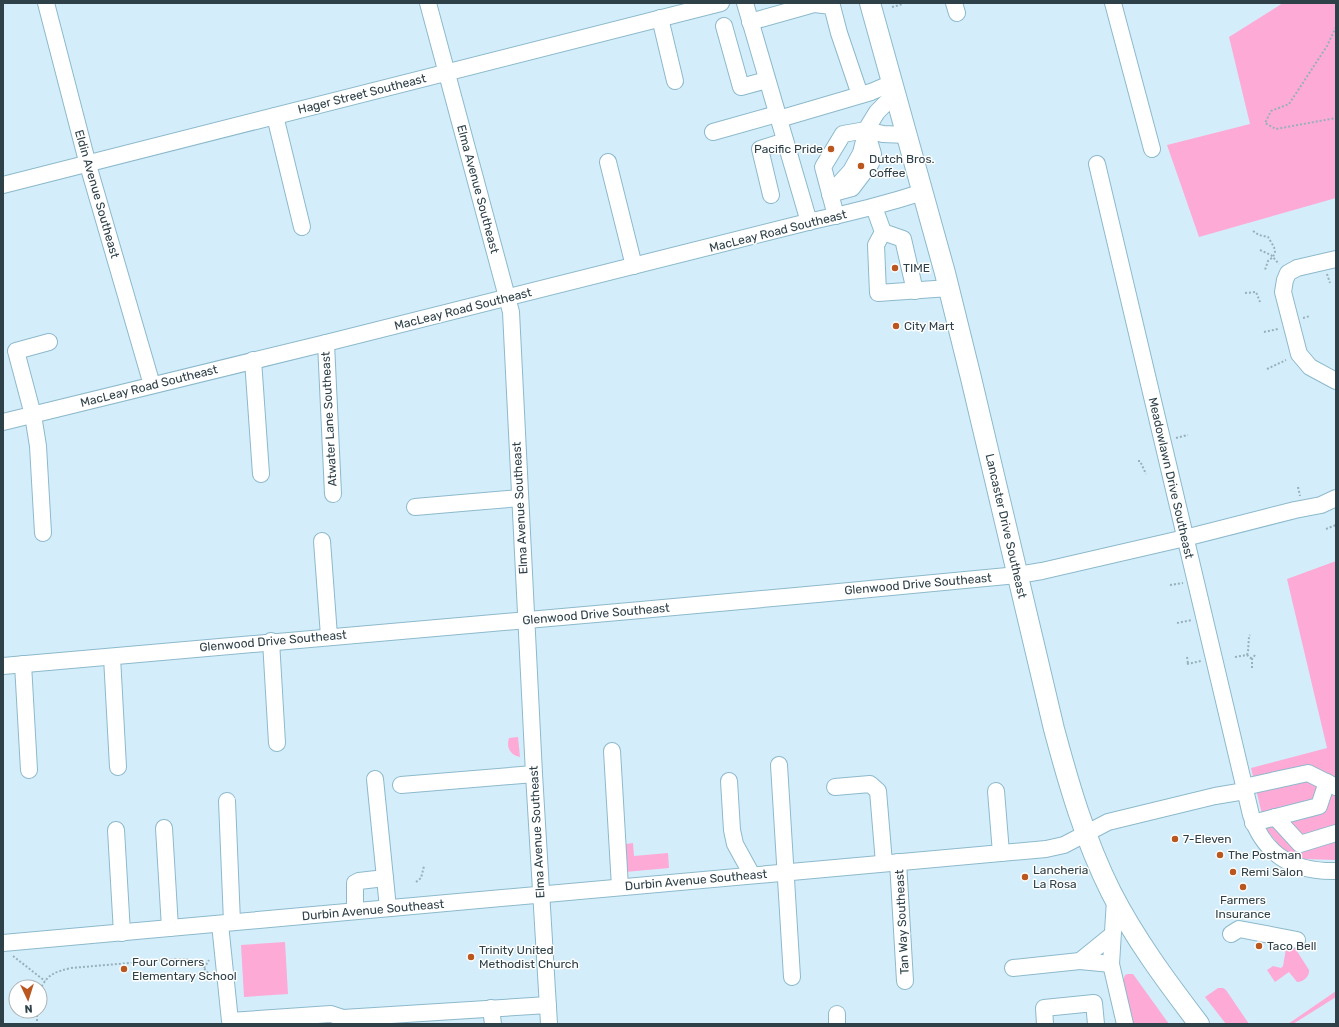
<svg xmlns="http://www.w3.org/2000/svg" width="1339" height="1027" font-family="Rubik,sans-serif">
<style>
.green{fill:#fdaad7}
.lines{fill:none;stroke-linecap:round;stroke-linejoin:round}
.minor-casing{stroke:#8db9cc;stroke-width:18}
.major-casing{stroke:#8db9cc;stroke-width:22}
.path{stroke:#98b0ba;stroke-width:2;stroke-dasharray:2 2;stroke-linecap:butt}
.minor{stroke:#fff;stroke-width:16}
.major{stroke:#fff;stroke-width:20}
.poi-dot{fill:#ba571f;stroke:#fff;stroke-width:1.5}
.labels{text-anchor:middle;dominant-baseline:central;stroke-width:3;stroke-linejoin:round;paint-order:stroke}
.street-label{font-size:12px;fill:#2e4048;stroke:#fff}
.poi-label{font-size:12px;fill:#2e4048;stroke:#fff;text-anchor:start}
</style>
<rect width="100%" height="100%" fill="#d3eefa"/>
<!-- green -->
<g class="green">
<polygon points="1283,3 1336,3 1336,198 1199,237 1167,145 1250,124 1229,37"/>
<polygon points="1336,561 1336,860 1304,859 1281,848 1265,827 1251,768 1327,748 1287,579"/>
<path d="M518,737L520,757C510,755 506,747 509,738Z"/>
<polygon points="633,843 634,856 668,853 669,868 625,872 624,846 626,844"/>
<polygon points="285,942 288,994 244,997 241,945"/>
<path d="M1287,943L1295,948L1309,970C1310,976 1303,982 1297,982L1289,972L1275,982L1267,970L1273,966L1281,968L1283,966Z"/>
<polygon points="1128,974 1133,974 1169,1024 1132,1024 1122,983 1125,975"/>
<polygon points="1218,988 1223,988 1226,990 1249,1024 1226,1024 1205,997"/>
<polygon points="1336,991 1336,997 1293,1024 1288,1024"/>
</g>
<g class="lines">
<defs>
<g id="minor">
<polyline points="46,3 88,165 152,385"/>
<polyline points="428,3 511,312 534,774 549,1024"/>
<polyline points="745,3 809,222"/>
<polyline points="954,3 957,13"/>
<polyline points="1113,3 1152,149"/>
<polyline points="660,18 675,81"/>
<polyline points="750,22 814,4 832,6 839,33 860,95"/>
<polyline points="724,26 741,87 767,80"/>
<polyline points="275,116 302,227"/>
<polyline points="779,119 871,92 892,83"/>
<polyline points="866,130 883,134 907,135"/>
<polyline points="713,132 777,114"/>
<polyline points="608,162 634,266"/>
<path d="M1097,164L1251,815C1265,856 1294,872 1336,871"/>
<polyline points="3,185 721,3"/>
<polyline points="830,194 852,188 871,163 873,154 866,130"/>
<polyline points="830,194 851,171 861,153 866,133"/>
<polyline points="771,195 760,149 785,141"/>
<polyline points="874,207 883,232 876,245 878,293 949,288"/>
<polyline points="836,216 823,167 843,134 866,130 877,112 895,94"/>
<polyline points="883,232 903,239 915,291"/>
<polyline points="1336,259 1297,268 1288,273 1285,280 1283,292 1299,354 1310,367 1336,381"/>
<polyline points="326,343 333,494"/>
<polyline points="253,360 261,474"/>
<path d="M3,422L326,343L812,221C850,213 886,204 923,192"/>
<polyline points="415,507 520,498"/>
<polyline points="43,533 38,446 33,415 16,351 49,342"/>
<polyline points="322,541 329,636"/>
<polyline points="271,641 277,743"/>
<polyline points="112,657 118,767"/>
<polyline points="23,664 29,770"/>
<path d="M3,666C215,646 428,628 641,610C767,599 892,587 1018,575L1042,571L1185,538L1295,510L1321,505L1336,498"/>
<polyline points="612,751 620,887"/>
<polyline points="779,765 792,977"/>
<polyline points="375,779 388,908"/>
<polyline points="729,781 732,830 735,844 752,875"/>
<polyline points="401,785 534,774"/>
<polyline points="835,787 870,784 878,791 884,863"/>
<polyline points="1244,787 1308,773 1336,787"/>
<polyline points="996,791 1001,853"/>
<polyline points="227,801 232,922"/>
<polyline points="1275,817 1300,844 1336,833"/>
<polyline points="1253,823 1319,806 1327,782"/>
<polyline points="164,828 170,928"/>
<polyline points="116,830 122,933"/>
<polyline points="898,862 905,981"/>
<polyline points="1115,900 1111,964 1125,1024"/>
<polyline points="355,911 355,883 359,881 385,878"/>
<polyline points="220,924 230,1021 331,1014 343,1018 548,1005"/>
<polyline points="1231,934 1239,929 1297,940"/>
<polyline points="3,943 1046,849 1064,845 1108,822 1215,796 1245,791"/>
<polyline points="1111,964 1080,961 1112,935"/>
<polyline points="1013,968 1080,961"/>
<polyline points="491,1008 493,1024"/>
<polyline points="837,1014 837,1024"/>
<polyline points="1045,1024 1044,1008 1094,1003 1096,1024"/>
</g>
<path id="major" d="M870,3L945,273L971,378L1054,729C1069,785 1085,840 1111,892C1135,939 1167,982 1199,1024"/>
</defs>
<!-- minor casing -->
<use href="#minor" class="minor-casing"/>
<!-- major casing -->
<use href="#major" class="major-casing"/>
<!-- path -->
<g class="path">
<polyline points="892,7 903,4"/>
<polyline points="1336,27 1327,46 1289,104 1271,111 1265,123 1276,129 1336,118"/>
<polyline points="1253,231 1259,235 1268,237 1274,247 1275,252 1273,257 1268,261 1265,270"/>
<polyline points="1260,250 1271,255 1279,264"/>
<polyline points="1327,274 1330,283"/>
<polyline points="1245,293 1256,292 1260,302"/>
<polyline points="1303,318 1310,316"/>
<polyline points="1264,332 1278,329"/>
<polyline points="1267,369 1286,360"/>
<polyline points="1176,438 1188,435"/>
<polyline points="1138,461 1140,461 1146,474"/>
<polyline points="1298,487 1300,496"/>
<polyline points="1326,529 1336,525"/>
<polyline points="1170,585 1183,583"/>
<polyline points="1177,623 1192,620"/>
<polyline points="1247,655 1248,652 1249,636 1250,635"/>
<polyline points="1187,657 1188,664"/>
<polyline points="1235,657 1247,655 1252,659"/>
<polyline points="1187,664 1201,661"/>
<polyline points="1252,668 1252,659 1255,655"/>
<polyline points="416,882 421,878 424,866"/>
<polyline points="13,956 45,981"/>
<polyline points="204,968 209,960"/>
<path d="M40,990C47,974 55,972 71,968L176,959C191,958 204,964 211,978"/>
<polyline points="37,1011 37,1024"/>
</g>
<!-- minor -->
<use href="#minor" class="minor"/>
<!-- major -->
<use href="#major" class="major"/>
</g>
<!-- markers -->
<g class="poi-dot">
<circle cx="831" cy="149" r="4"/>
<circle cx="861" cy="166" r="4"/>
<circle cx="895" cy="268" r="4"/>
<circle cx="896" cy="326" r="4"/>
<circle cx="1175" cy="839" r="4"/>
<circle cx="1220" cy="855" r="4"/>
<circle cx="1233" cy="872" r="4"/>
<circle cx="1025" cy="877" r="4"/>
<circle cx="1243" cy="887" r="4"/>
<circle cx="1259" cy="946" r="4"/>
<circle cx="471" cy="957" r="4"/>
<circle cx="124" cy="969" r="4"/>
</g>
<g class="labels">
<!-- street labels -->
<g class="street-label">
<text transform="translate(362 94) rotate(-14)">Hager Street Southeast</text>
<text transform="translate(478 189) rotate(75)">Elma Avenue Southeast</text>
<text transform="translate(97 194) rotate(74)">Eldin Avenue Southeast</text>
<text transform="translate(778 231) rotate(-14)">MacLeay Road Southeast</text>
<text transform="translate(463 309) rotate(-14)">MacLeay Road Southeast</text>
<text transform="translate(149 386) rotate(-14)">MacLeay Road Southeast</text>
<text transform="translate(329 419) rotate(-93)">Atwater Lane Southeast</text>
<text transform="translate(1171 478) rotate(77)">Meadowlawn Drive Southeast</text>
<text transform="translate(520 508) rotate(-93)">Elma Avenue Southeast</text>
<text transform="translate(1006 526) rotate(77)">Lancaster Drive Southeast</text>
<text transform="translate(918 584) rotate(-5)">Glenwood Drive Southeast</text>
<text transform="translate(596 614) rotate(-5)">Glenwood Drive Southeast</text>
<text transform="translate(273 641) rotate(-5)">Glenwood Drive Southeast</text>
<text transform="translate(537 832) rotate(-93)">Elma Avenue Southeast</text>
<text transform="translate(696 880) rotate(-5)">Durbin Avenue Southeast</text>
<text transform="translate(373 910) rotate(-5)">Durbin Avenue Southeast</text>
<text transform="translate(902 922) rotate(-93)">Tan Way Southeast</text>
</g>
<!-- poi labels -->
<g class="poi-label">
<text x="823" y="149" text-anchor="end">Pacific Pride</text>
<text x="869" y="159">Dutch Bros.<tspan x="869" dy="14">Coffee</tspan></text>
<text x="903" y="268">TIME</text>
<text x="904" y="326">City Mart</text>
<text x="1183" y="839">7-Eleven</text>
<text x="1228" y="855">The Postman</text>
<text x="1033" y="870">Lancheria<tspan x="1033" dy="14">La Rosa</tspan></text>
<text x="1241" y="872">Remi Salon</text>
<text x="1243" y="900" text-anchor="middle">Farmers<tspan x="1243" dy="14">Insurance</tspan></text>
<text x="1267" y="946">Taco Bell</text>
<text x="479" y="950">Trinity United<tspan x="479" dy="14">Methodist Church</tspan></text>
<text x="132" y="962">Four Corners<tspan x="132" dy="14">Elementary School</tspan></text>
</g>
</g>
<!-- border -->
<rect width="1339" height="1027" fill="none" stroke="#2e4048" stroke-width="8"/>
<!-- north arrow -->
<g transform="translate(28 999) rotate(176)"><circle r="19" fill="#ffffff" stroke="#abb3b6"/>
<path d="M0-3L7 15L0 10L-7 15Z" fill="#ba571f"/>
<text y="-6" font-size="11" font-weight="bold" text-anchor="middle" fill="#2e4048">N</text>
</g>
</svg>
